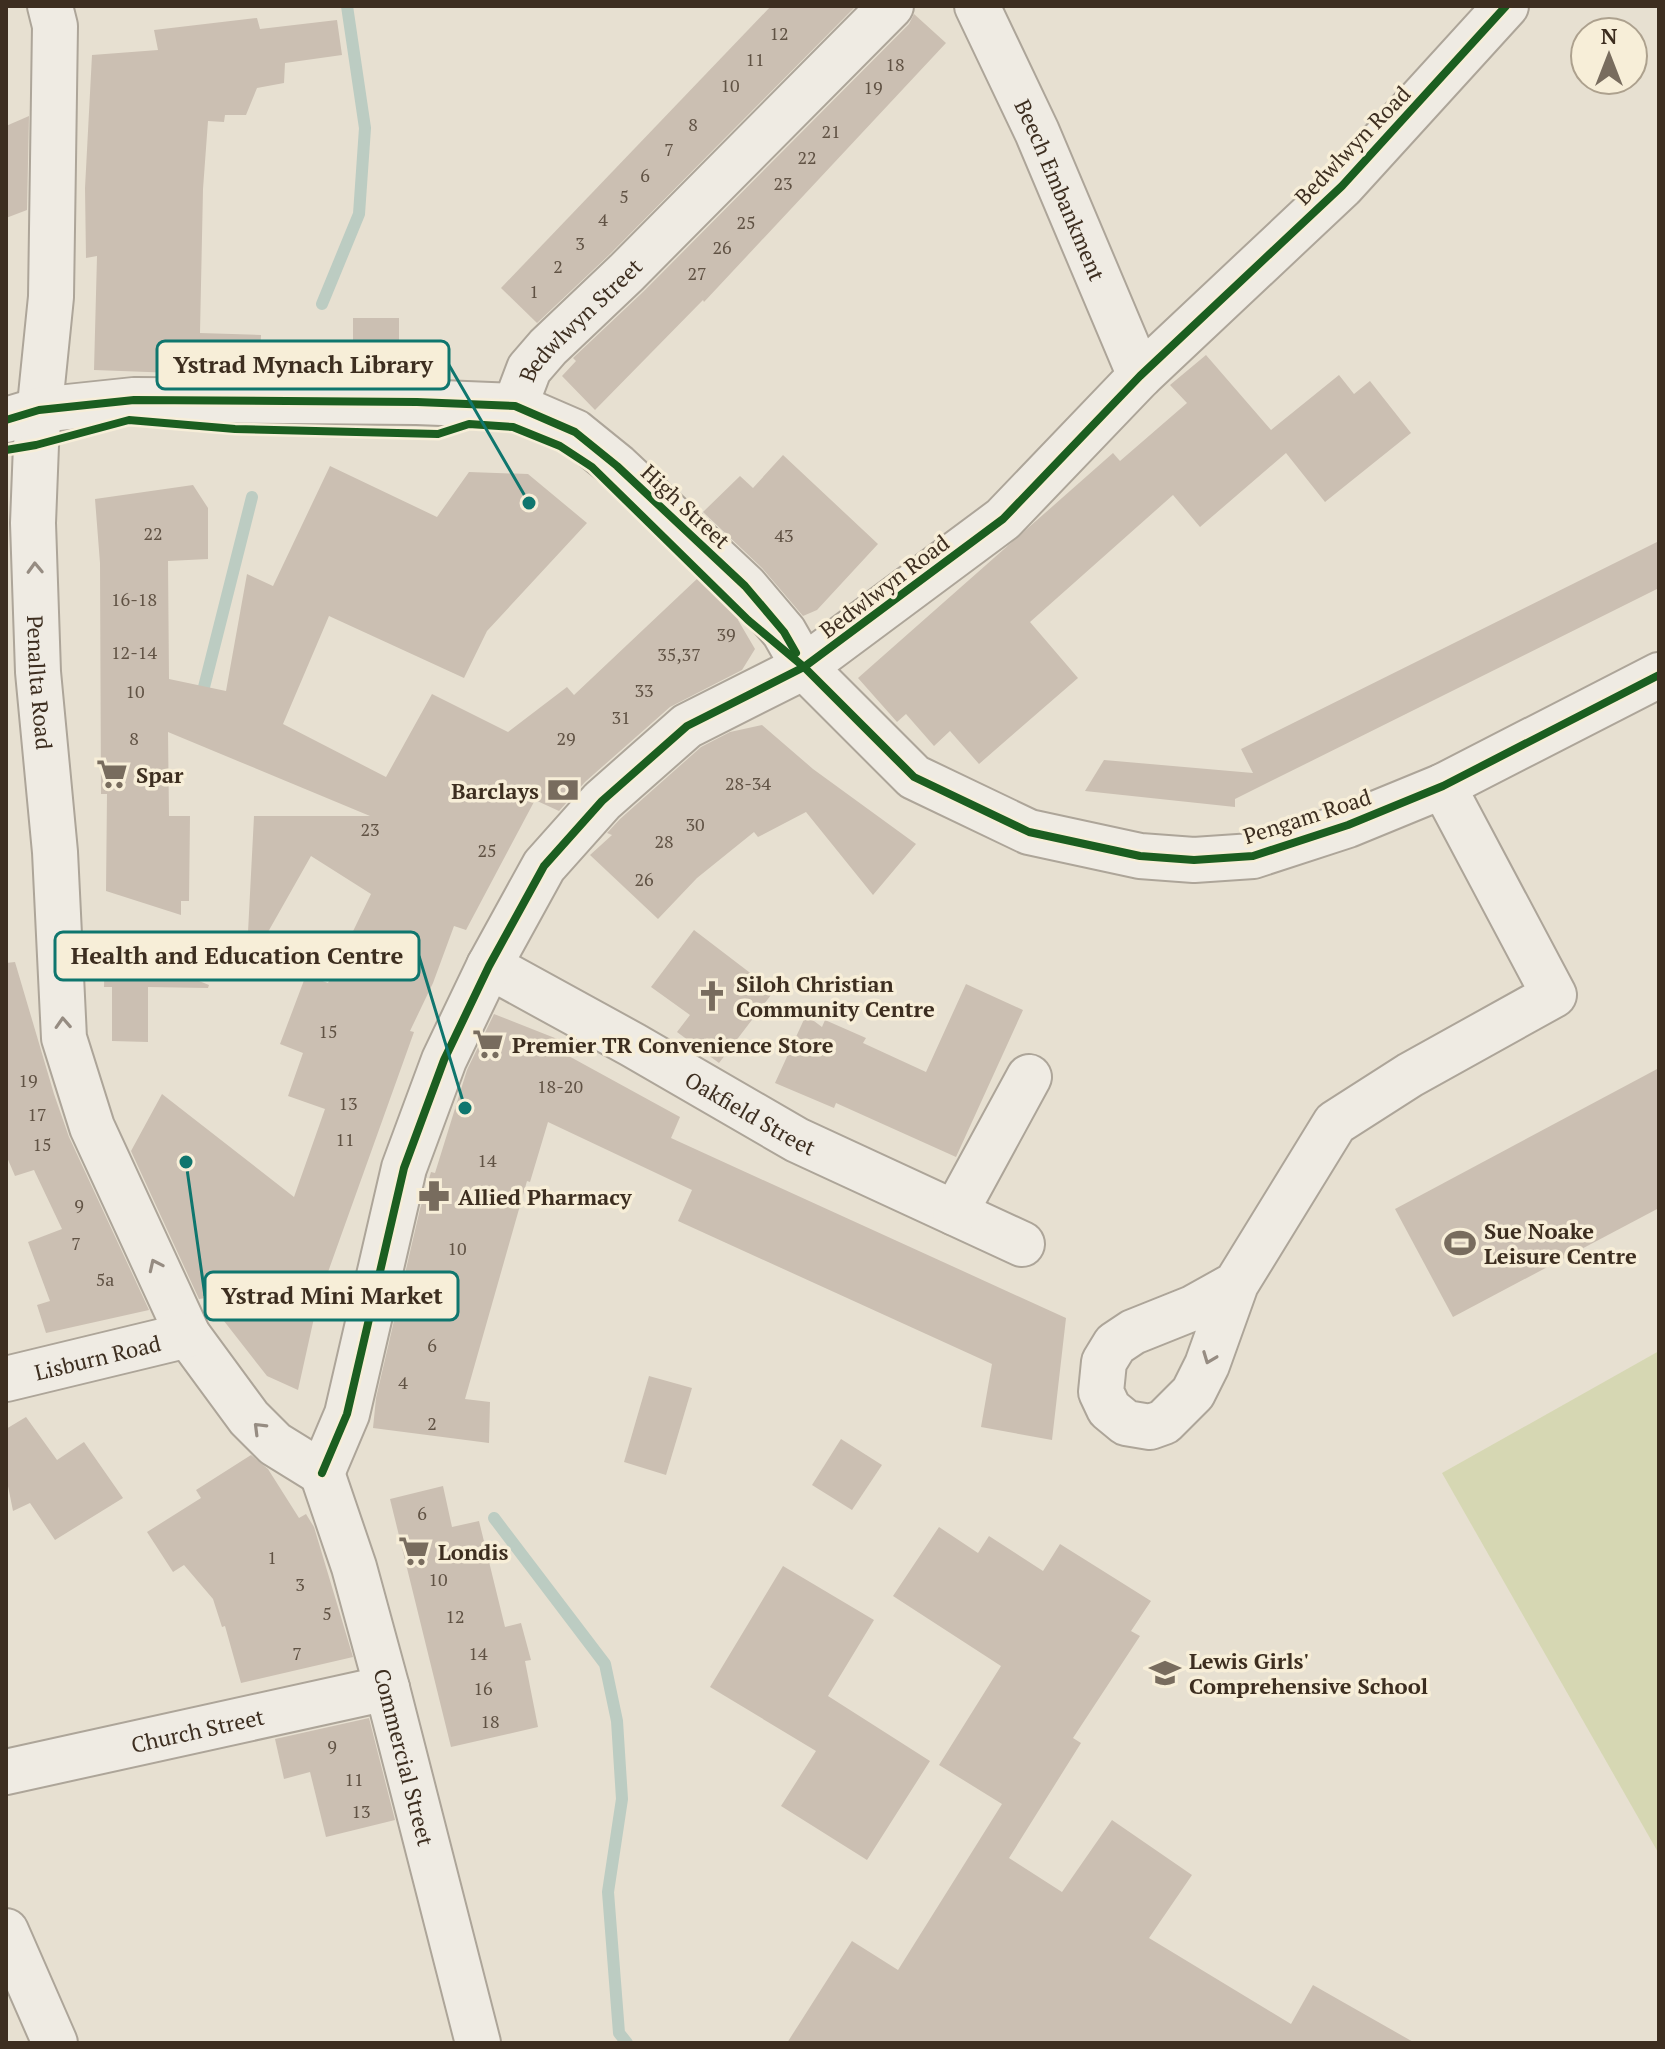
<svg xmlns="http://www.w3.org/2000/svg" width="1665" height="2049" font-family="'PT Serif',serif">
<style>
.pitch{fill:#d6d7b3}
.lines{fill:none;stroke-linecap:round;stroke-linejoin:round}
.stream{stroke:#bcccc2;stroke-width:12}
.building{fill:#cbbfb2}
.minor-casing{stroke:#ada599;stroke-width:48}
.minor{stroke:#efebe3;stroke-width:44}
.cycleway-casing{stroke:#f7eed8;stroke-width:13}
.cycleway{stroke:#1b5e20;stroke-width:8}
.oneway{stroke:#968c82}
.labels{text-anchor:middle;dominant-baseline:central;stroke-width:7;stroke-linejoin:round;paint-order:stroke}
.number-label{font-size:18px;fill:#605244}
.street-label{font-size:22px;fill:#3d2e20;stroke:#f7eed8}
.poi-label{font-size:22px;font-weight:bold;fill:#3d2e20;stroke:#f7eed8;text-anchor:start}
.leader{fill:none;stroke:#0f766e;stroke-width:3}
.callout-dot{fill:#0f766e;stroke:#f7eed8;stroke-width:3}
.callout{fill:#f7eed8;stroke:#0f766e;stroke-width:3}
.callout-label{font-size:24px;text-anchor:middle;font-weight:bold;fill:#3d2e20}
</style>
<rect width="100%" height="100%" fill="#e7e0d1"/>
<!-- pitch -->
<polygon class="pitch" points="1659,1351 1659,1854 1442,1473"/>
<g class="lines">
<!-- stream -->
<g class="stream">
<polyline points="322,304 359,214 365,128 347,6"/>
<polyline points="201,699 252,497"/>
<polyline points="494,1518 605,1664 617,1721 622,1799 608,1892 619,2033 627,2043"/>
</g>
</g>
<!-- building -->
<g class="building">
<polygon points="771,6 856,6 609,255 537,323 501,288"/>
<polygon points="914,14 946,43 704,302 703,300 595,410 562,376 576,361 573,358 644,291 909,24"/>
<polygon points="257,18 260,29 337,20 342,55 285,63 284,83 257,88 246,115 225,115 224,122 208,121 203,189 200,333 261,335 259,376 94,370 97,256 86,258 85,188 92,55 158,50 154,30"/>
<polygon points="29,116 27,210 6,218 6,126"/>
<rect x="353" y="318" width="46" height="38"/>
<polygon points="1206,355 1271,430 1339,375 1354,394 1370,381 1411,433 1325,502 1286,453 1200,527 1173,495 1030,622 1078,678 979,764 950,731 934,746 906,714 897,722 858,678 1113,453 1120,461 1187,403 1170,385"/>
<polygon points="783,455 878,544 817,610 803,616 762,568 703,512 740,476 753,488"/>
<polygon points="330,466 437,517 469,472 528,474 587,523 487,631 464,678 329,616 283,724 386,777 432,694 508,732 567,687 574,695 699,577 741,620 738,620 755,649 742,670 670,707 585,782 559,811 535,800 466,930 454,926 433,983 410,1031 414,1032 318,1300 298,1390 267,1376 206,1298 199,1299 131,1151 162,1094 294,1197 325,1109 288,1096 303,1053 280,1044 306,975 328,983 371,894 311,856 246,971 254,816 370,816 168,732 169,816 190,816 189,901 181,901 181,915 106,891 107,794 101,794 100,563 95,499 193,485 208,508 208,559 168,561 169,679 226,691 247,574 273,586"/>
<polygon points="1659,541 1659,588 1235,799 1235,807 1085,791 1104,760 1253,773 1241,749"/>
<polygon points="762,725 813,769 916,844 873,895 806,812 758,837 754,832 697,878 658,919 590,855 612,835 607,833 620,819 701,747 730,732"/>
<polygon points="694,930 774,991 719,1063 677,1032 690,1015 651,987"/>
<polygon points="105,943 209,985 208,988 148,987 148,1042 112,1041 112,987 104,987"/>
<polygon points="15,962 54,1094 69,1137 149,1310 46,1333 37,1305 50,1301 28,1242 62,1229 34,1170 15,1176 6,1155 6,963"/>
<polygon points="966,984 1023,1010 956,1157 836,1103 834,1108 775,1083 806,1015 822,1027 825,1020 866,1038 863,1043 926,1072"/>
<polygon points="494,1014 570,1044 565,1054 680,1117 671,1138 1066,1318 1052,1440 981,1427 992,1364 678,1221 692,1190 548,1122 530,1182 527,1181 465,1399 490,1402 489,1443 373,1428 376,1398 420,1209 431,1172 435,1173 467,1070"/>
<polygon points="1659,1068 1659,1208 1453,1317 1395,1209"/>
<polygon points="649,1376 692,1388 666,1475 624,1462"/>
<polygon points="26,1417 57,1460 84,1442 123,1498 55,1540 30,1503 13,1511 6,1476 6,1429"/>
<polygon points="841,1439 882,1465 852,1510 812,1485"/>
<polygon points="251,1455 268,1469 299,1518 306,1514 314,1527 353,1657 241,1683 225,1626 222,1627 213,1599 184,1565 173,1572 147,1532 201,1498 196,1490"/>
<polygon points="443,1486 452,1527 479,1521 505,1627 521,1623 531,1660 525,1661 538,1727 451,1747 390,1499"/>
<polygon points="939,1527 978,1553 989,1536 1043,1571 1060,1544 1151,1601 1131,1631 1140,1636 1073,1738 1081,1743 1009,1858 1062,1892 1112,1820 1192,1875 1149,1938 1291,2024 1313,1985 1415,2043 787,2043 852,1941 898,1970 1002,1804 939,1765 1001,1666 893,1596"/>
<polygon points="783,1566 874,1620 828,1696 930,1761 867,1860 781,1806 816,1751 710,1687"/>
<polygon points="369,1718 395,1820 326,1837 310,1772 284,1779 275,1739"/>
</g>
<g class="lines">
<defs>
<g id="minor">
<path id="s1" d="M50,6L55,26L51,297L36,445L33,523L38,672L55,852L64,1038L92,1127L188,1335L249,1418L275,1444L322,1473"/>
<path id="s2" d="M977,6L1037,132L1140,376"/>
<path id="s3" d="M515,406L529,369L548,347L626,273L891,6"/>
<polyline points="6,420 39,410 134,400 417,402 515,406 575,432 617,466 745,586 784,632 804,667 914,777 1029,832 1140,856 1194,860 1253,856 1348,825 1443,786 1659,675"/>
<path id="s4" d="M489,966L633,1045L797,1140L1022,1244"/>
<polyline points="955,1213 1029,1077"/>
<polyline points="1236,1284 1193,1308 1133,1332 1115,1344 1104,1362 1101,1392 1109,1409 1126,1423 1150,1427 1164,1422 1193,1393 1207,1365 1236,1284 1335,1123 1410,1075 1554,995 1443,786"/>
<path id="s5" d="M6,1379L188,1335"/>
<polyline points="322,1473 347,1414 404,1168 444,1060 489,966 544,866 602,801 687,726 804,667 1003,519 1140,376 1342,186 1506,6"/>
<path id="s6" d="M322,1473L354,1567L387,1688L478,2043"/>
<path id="s7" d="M6,1772L387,1688"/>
<polyline points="6,1931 55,2043"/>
</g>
</defs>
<!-- minor casing -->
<use href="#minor" class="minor-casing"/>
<!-- minor -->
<use href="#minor" class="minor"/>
<defs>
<g id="cycleway">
<polyline points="6,420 39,410 134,400 417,402 515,406 575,432 617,466 745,586 784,632 796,653"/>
<polyline points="6,450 36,445 129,420 235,429 438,434 469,424 513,427 560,446 592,467 748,620 804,667 914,777 1029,832 1140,856 1194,860 1253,856 1348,825 1443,786 1659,675"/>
<polyline points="322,1473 347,1414 404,1168 444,1060 489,966 544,866 602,801 687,726 804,667 1003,519 1140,376 1342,186 1506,6"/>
</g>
</defs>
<!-- cycleway casing -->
<use href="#cycleway" class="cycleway-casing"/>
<!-- cycleway -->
<use href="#cycleway" class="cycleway"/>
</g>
<!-- one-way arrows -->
<defs><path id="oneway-chevron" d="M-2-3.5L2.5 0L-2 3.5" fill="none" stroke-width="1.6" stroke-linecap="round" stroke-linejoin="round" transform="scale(2)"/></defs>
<g class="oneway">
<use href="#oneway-chevron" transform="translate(35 568) rotate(-92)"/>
<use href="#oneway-chevron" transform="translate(63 1023) rotate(-93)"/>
<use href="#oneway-chevron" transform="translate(155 1265) rotate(-115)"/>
<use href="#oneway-chevron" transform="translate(1209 1358) rotate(111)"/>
<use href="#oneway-chevron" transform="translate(259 1428) rotate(-135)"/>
</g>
<!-- icons -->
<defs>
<symbol id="supermarket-bare" viewBox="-9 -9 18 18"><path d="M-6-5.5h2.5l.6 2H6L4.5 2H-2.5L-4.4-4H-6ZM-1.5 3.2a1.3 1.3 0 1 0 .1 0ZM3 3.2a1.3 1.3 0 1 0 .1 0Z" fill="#786c5e" stroke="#f7eed8" stroke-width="2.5" paint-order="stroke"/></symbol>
<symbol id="bank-bare" viewBox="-9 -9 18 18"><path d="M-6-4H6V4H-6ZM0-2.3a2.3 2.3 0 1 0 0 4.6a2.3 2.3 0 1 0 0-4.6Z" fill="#786c5e" stroke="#f7eed8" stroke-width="2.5" paint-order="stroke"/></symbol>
<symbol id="church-bare" viewBox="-9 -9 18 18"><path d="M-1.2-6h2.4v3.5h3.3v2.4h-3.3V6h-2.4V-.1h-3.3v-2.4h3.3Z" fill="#786c5e" stroke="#f7eed8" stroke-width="2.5" paint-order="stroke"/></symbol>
<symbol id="pharmacy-bare" viewBox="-9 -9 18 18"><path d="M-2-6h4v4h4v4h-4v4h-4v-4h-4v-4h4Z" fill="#786c5e" stroke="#f7eed8" stroke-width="2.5" paint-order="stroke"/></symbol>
<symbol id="stadium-bare" viewBox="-9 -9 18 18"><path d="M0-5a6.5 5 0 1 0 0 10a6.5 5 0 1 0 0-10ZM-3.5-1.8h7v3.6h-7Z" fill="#786c5e" stroke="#f7eed8" stroke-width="2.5" paint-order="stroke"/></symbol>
<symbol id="school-bare" viewBox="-9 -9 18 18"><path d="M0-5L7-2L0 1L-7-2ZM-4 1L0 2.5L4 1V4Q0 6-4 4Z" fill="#786c5e" stroke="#f7eed8" stroke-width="2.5" paint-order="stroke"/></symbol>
</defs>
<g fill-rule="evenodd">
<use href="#supermarket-bare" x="90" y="752" width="44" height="44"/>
<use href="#bank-bare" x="541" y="768" width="44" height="44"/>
<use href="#church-bare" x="690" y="974" width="44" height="44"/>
<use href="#supermarket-bare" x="466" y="1022" width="44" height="44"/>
<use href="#pharmacy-bare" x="412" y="1174" width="44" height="44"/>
<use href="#stadium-bare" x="1438" y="1221" width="44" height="44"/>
<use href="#supermarket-bare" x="392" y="1529" width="44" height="44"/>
<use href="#school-bare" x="1143" y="1651" width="44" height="44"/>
</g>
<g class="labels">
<!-- number labels -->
<g class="number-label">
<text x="779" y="33">12</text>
<text x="755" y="59">11</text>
<text x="895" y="64">18</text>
<text x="730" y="85">10</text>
<text x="873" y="87">19</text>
<text x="693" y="124">8</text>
<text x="831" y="131">21</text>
<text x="669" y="149">7</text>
<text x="807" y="157">22</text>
<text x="645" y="175">6</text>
<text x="783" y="183">23</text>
<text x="624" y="196">5</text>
<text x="603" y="219">4</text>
<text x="746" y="222">25</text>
<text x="580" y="243">3</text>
<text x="722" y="247">26</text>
<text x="558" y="266">2</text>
<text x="697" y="273">27</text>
<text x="534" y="291">1</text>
<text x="153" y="533">22</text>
<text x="784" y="535">43</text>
<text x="134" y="599">16-18</text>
<text x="726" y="634">39</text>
<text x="134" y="652">12-14</text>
<text x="679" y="654">35,37</text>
<text x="644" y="690">33</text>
<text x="135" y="691">10</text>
<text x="621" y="717">31</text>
<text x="134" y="738">8</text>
<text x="566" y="738">29</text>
<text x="748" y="783">28-34</text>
<text x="695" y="824">30</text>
<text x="370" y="829">23</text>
<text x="664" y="841">28</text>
<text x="487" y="850">25</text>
<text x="644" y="879">26</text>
<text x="328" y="1031">15</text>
<text x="28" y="1080">19</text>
<text x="560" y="1086">18-20</text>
<text x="348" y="1103">13</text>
<text x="37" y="1114">17</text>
<text x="345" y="1139">11</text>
<text x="42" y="1144">15</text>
<text x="487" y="1160">14</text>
<text x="79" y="1205">9</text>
<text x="76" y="1243">7</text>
<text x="457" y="1248">10</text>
<text x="105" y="1279">5a</text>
<text x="432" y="1345">6</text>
<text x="403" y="1382">4</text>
<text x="432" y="1423">2</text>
<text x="422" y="1513">6</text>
<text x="272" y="1557">1</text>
<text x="438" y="1579">10</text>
<text x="300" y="1584">3</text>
<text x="327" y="1613">5</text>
<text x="455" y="1616">12</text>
<text x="297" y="1653">7</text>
<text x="478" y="1653">14</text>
<text x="483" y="1688">16</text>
<text x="490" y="1721">18</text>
<text x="332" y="1746">9</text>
<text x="354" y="1779">11</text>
<text x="361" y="1811">13</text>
</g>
<!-- street labels -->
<g class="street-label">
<text transform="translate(1352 145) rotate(-46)">Bedwlwyn Road</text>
<text stroke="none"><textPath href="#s2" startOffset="202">Beech Embankment</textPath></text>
<text stroke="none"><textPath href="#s3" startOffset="110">Bedwlwyn Street</textPath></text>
<text transform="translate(686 506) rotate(43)">High Street</text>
<text transform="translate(884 586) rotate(-37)">Bedwlwyn Road</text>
<text stroke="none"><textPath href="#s1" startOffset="678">Penallta Road</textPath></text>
<text transform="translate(1307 816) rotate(-18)">Pengam Road</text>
<text stroke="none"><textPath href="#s4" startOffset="300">Oakfield Street</textPath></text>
<text stroke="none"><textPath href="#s5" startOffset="94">Lisburn Road</textPath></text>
<text stroke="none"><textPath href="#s7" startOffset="196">Church Street</textPath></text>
<text stroke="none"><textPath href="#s6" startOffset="296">Commercial Street</textPath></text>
</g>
<!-- poi labels -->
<g class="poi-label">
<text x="136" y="774">Spar</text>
<text x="539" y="790" text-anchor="end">Barclays</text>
<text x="736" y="983">Siloh Christian<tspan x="736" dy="25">Community Centre</tspan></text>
<text x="512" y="1044">Premier TR Convenience Store</text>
<text x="458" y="1196">Allied Pharmacy</text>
<text x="1484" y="1230">Sue Noake<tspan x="1484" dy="25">Leisure Centre</tspan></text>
<text x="438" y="1551">Londis</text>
<text x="1189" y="1660">Lewis Girls'<tspan x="1189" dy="25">Comprehensive School</tspan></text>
</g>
</g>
<!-- callouts -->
<path class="leader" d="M529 503L449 365M465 1108L419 956M186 1162L205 1296"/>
<g class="callout-dot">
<circle cx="529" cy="503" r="8"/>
<circle cx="465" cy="1108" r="8"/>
<circle cx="186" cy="1162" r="8"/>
</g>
<g class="callout">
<rect x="157" y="341" width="292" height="48" rx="8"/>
<rect x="55" y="932" width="364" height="48" rx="8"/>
<rect x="205" y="1272" width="253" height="48" rx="8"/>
</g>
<g class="callout-label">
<text x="303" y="373">Ystrad Mynach Library</text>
<text x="237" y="964">Health and Education Centre</text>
<text x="332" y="1304">Ystrad Mini Market</text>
</g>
<!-- border -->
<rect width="1665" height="2049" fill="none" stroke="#3d2e20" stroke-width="16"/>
<!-- north arrow -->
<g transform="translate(1609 56)"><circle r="38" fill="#f7eed8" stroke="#ada18e" stroke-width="2"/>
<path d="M0-6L14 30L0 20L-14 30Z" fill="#786c5e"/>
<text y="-12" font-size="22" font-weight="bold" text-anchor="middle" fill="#3d2e20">N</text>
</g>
</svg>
